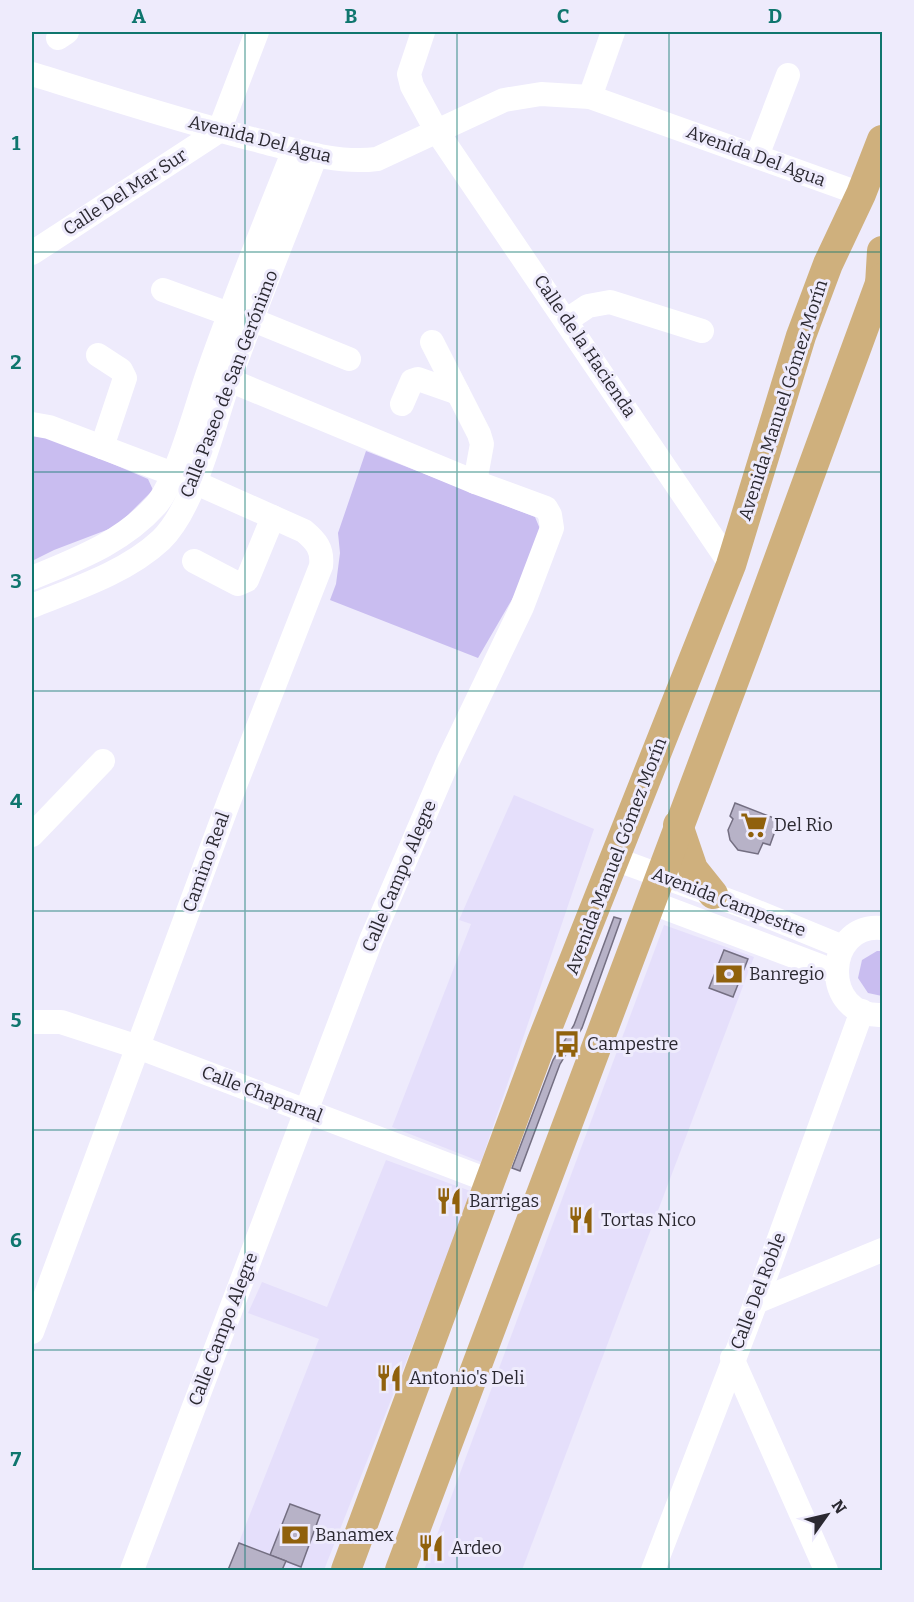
<svg xmlns="http://www.w3.org/2000/svg" width="914" height="1602" font-family="Bitter,serif">
<style>
.built{fill:#e5dffb}
.green{fill:#c9bdf0}
.building{fill:#b7b2c7;stroke:#746f82;stroke-width:1.5}
.lines{fill:none;stroke-linecap:round;stroke-linejoin:round}
.minor{stroke:#fff;stroke-width:24}
.major{stroke:#cfb07d;stroke-width:30}
.grid{fill:none;stroke:#0f766e;stroke-width:1.5;stroke-opacity:0.55}
.labels{text-anchor:middle;dominant-baseline:central;stroke-width:6;stroke-linejoin:round;paint-order:stroke}
.street-label{font-size:18px;fill:#2b2931;stroke:#eeebfc}
.poi-label{font-size:18px;fill:#2b2931;stroke:#eeebfc;text-anchor:start}
.neatline{fill:none;stroke:#0f766e;stroke-width:2}
.grid-label{font-size:20px;text-anchor:middle;font-weight:bold;fill:#0f766e}
</style>
<rect width="100%" height="100%" fill="#eeebfc"/>
<!-- built -->
<g class="built">
<polygon points="514,795 594,829 481,1162 392,1127 471,924 459,920"/>
<polygon points="664,925 754,957 522,1570 424,1570"/>
<polygon points="386,1160 473,1192 324,1570 228,1570 319,1339 248,1313 262,1282 327,1307"/>
</g>
<!-- green -->
<g class="green">
<polygon points="38,432 148,479 153,490 117,526 54,550 32,561 32,435"/>
<polygon points="366,451 535,517 540,529 525,577 478,658 330,600 336,584 340,553 338,533"/>
<polygon points="877,951 882,951 882,996 868,993 858,978 862,960"/>
</g>
<!-- building -->
<g class="building">
<polygon points="735,803 779,820 770,845 763,843 758,854 738,850 730,840 728,830 733,819 730,816"/>
<polygon points="614,917 621,919 582,1028 560,1064 520,1171 512,1168 553,1060 574,1025"/>
<polygon points="724,950 748,959 733,997 709,988"/>
<polygon points="290,1504 320,1515 301,1567 270,1555"/>
<polygon points="239,1543 286,1561 282,1570 228,1570"/>
</g>
<g class="lines">
<!-- minor -->
<g class="minor">
<polyline points="423,32 409,74 412,86 436,130 731,565"/>
<polyline points="58,38 67,32"/>
<path d="M32,74C107,97 183,122 260,141C298,151 337,164 377,159L504,100L541,94L590,97L861,194"/>
<polyline points="590,97 613,32"/>
<polyline points="757,156 788,75"/>
<polyline points="32,253 219,131 257,32"/>
<polyline points="163,290 229,314"/>
<polyline points="253,320 349,359"/>
<polyline points="567,320 588,306 610,302 702,331"/>
<polyline points="432,342 479,434 482,444 475,482"/>
<polyline points="98,355 121,370 125,378 102,447"/>
<polyline points="402,404 412,381 418,379 458,393"/>
<path d="M32,424L49,427L194,482L304,531C316,541 323,549 321,566L229,801L32,1332"/>
<polyline points="194,561 238,584 247,580 273,517"/>
<path d="M32,578C77,559 122,543 156,505C177,481 197,403 209,370C235,296 265,223 294,150"/>
<path d="M32,606C75,589 127,572 161,540C195,507 213,426 229,381C256,305 287,230 316,155"/>
<polyline points="32,835 103,761"/>
<polyline points="615,859 743,906 843,947"/>
<polyline points="650,902 836,972"/>
<path d="M882,928C824,922 820,1018 882,1015"/>
<polyline points="32,1022 61,1022 138,1047 490,1181"/>
<polyline points="756,1302 882,1250"/>
<polyline points="732,1358 826,1570"/>
<polyline points="132,1570 371,940 448,761 522,607 552,528 550,515 546,508 475,482 229,380"/>
<polyline points="653,1570 756,1302 862,1011"/>
</g>
<!-- major -->
<g class="major">
<polyline points="880,285 882,251"/>
<polyline points="678,825 693,869 713,894"/>
<polyline points="346,1570 542,1041 731,565 801,336 828,264 861,194 882,140"/>
<polyline points="400,1570 750,638 882,278"/>
</g>
</g>
<!-- grid -->
<path class="grid" d="M245,32V1570M457,32V1570M669,32V1570M32,252H882M32,472H882M32,691H882M32,911H882M32,1130H882M32,1350H882"/>
<!-- icons -->
<defs>
<symbol id="supermarket-bare" viewBox="-9 -9 18 18"><path d="M-6-5.5h2.5l.6 2H6L4.5 2H-2.5L-4.4-4H-6ZM-1.5 3.2a1.3 1.3 0 1 0 .1 0ZM3 3.2a1.3 1.3 0 1 0 .1 0Z" fill="#90610c" stroke="#eeebfc" stroke-width="2.5" paint-order="stroke"/></symbol>
<symbol id="bank-bare" viewBox="-9 -9 18 18"><path d="M-6-4H6V4H-6ZM0-2.3a2.3 2.3 0 1 0 0 4.6a2.3 2.3 0 1 0 0-4.6Z" fill="#90610c" stroke="#eeebfc" stroke-width="2.5" paint-order="stroke"/></symbol>
<symbol id="bus-bare" viewBox="-9 -9 18 18"><path d="M-5-6H5V4H4V6H2V4H-2V6H-4V4H-5ZM-3.5-4V0h7V-4ZM-3.5 1.2v1.5H-2V1.2ZM2 1.2v1.5H3.5V1.2Z" fill="#90610c" stroke="#eeebfc" stroke-width="2.5" paint-order="stroke"/></symbol>
<symbol id="restaurant-bare" viewBox="-9 -9 18 18"><path d="M-5-6h1v4h1v-4h1v4h1v-4h1v5L-1.5 .5V6h-2V.5L-5-1ZM5-6V6H3V1.5H1.5Q1.5-4 5-6Z" fill="#90610c" stroke="#eeebfc" stroke-width="2.5" paint-order="stroke"/></symbol>
</defs>
<g fill-rule="evenodd">
<use href="#supermarket-bare" x="735" y="806" width="38" height="38"/>
<use href="#bank-bare" x="710" y="955" width="38" height="38"/>
<use href="#bus-bare" x="548" y="1025" width="38" height="38"/>
<use href="#restaurant-bare" x="430" y="1182" width="38" height="38"/>
<use href="#restaurant-bare" x="562" y="1201" width="38" height="38"/>
<use href="#restaurant-bare" x="370" y="1359" width="38" height="38"/>
<use href="#bank-bare" x="276" y="1516" width="38" height="38"/>
<use href="#restaurant-bare" x="412" y="1529" width="38" height="38"/>
</g>
<g class="labels">
<!-- street labels -->
<g class="street-label">
<text transform="translate(260 139) rotate(14)">Avenida Del Agua</text>
<text transform="translate(756 156) rotate(20)">Avenida Del Agua</text>
<text transform="translate(125 192) rotate(-33)">Calle Del Mar Sur</text>
<text transform="translate(585 346) rotate(56)">Calle de la Hacienda</text>
<text transform="translate(229 384) rotate(-69)">Calle Paseo de San Gerónimo</text>
<text transform="translate(783 400) rotate(-72)">Avenida Manuel Gómez Morín</text>
<text transform="translate(616 856) rotate(-69)">Avenida Manuel Gómez Morín</text>
<text transform="translate(206 862) rotate(-70)">Camino Real</text>
<text transform="translate(399 876) rotate(-67)">Calle Campo Alegre</text>
<text transform="translate(729 902) rotate(21)">Avenida Campestre</text>
<text transform="translate(262 1094) rotate(21)">Calle Chaparral</text>
<text transform="translate(758 1291) rotate(-69)">Calle Del Roble</text>
<text transform="translate(223 1329) rotate(-69)">Calle Campo Alegre</text>
</g>
<!-- poi labels -->
<g class="poi-label">
<text x="774" y="825">Del Rio</text>
<text x="749" y="974">Banregio</text>
<text x="587" y="1044">Campestre</text>
<text x="469" y="1201">Barrigas</text>
<text x="601" y="1220">Tortas Nico</text>
<text x="409" y="1378">Antonio's Deli</text>
<text x="315" y="1535">Banamex</text>
<text x="451" y="1548">Ardeo</text>
</g>
</g>
<!-- border -->
<rect width="914" height="1602" fill="none" stroke="#eeebfc" stroke-width="66"/>
<!-- north arrow -->
<g transform="translate(827 1515) rotate(56)" stroke="#eeebfc" stroke-width="4.5" paint-order="stroke">
<path d="M0-4.5L10 22L0 15L-10 22Z" fill="#2b2931"/>
<text y="-9" font-size="16" font-weight="bold" text-anchor="middle" fill="#2b2931">N</text>
</g>
<rect x="33" y="33" width="848" height="1536" class="neatline"/>
<g class="grid-label">
<text x="139" y="23">A</text>
<text x="351" y="23">B</text>
<text x="563" y="23">C</text>
<text x="775" y="23">D</text>
<text x="16" y="150">1</text>
<text x="16" y="369">2</text>
<text x="16" y="588">3</text>
<text x="16" y="808">4</text>
<text x="16" y="1027">5</text>
<text x="16" y="1247">6</text>
<text x="16" y="1466">7</text>
</g>
</svg>
